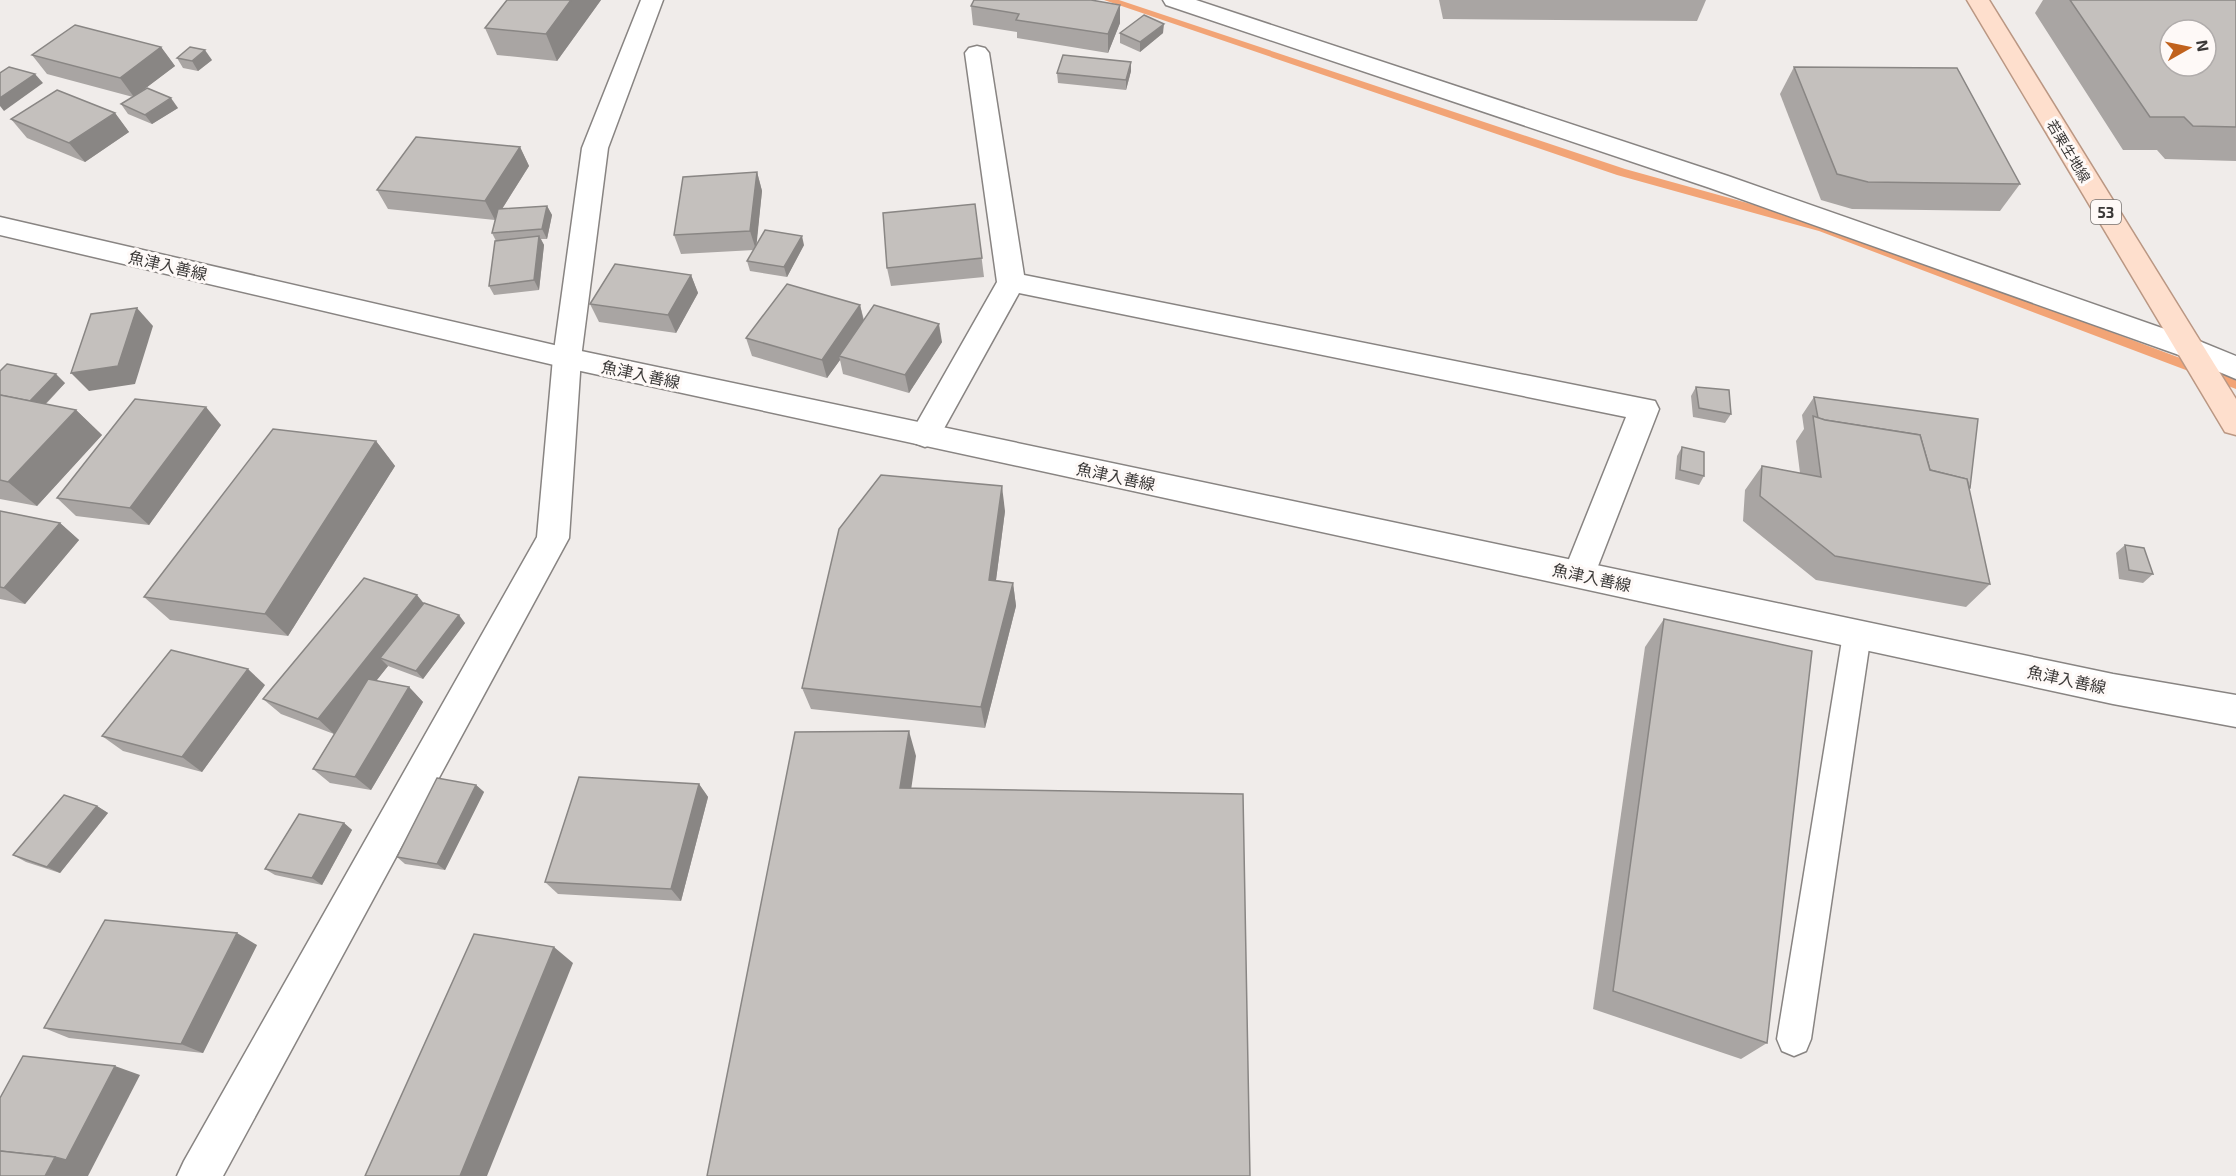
<svg xmlns="http://www.w3.org/2000/svg" width="2236" height="1176" font-family="'Exo 2','Noto Sans JP',sans-serif">
<style>
.lines{fill:none;stroke-linecap:round;stroke-linejoin:round}
.stream{fill:#f2a476;fill-rule:evenodd}
.lane-casing{stroke:#888482;stroke-width:3}
.street-casing{stroke:#888482;stroke-width:3}
.secondary-casing{stroke:#888482;stroke-width:3}
.primary-casing{stroke:#ba9783;stroke-width:3}
.lane{fill:#fff;fill-rule:evenodd}
.street{fill:#fff;fill-rule:evenodd}
.secondary{fill:#fff;fill-rule:evenodd}
.primary{fill:#fedfcd;fill-rule:evenodd}
.wall{fill:#a9a5a3}
.shaded-wall{fill:#898684}
.building{fill:#c4c0bd;stroke:#898684;stroke-width:1.5;fill-rule:evenodd}
.labels{text-anchor:middle;dominant-baseline:central;stroke-width:6;stroke-linejoin:round;paint-order:stroke}
.far-street-label{font-size:14px;fill:#3b3938;stroke:#fef9f7}
.shield{fill:#fef9f7;stroke:#767371;stroke-width:1.5}
.shield-label{font-size:15px;font-weight:bold;fill:#3b3938}
.street-label{font-size:16px;fill:#3b3938;stroke:#fef9f7}
</style>
<rect width="100%" height="100%" fill="#f0ecea"/>
<g class="lines">
<!-- stream -->
<polygon class="stream" points="1104,0 1119,0 1625,169 1827,225 2236,379 2236,389 1819,231 1617,175"/>
<defs>
<polygon id="lane" points="1857,622 1867,626 1871,634 1811,1039 1806,1051 1794,1056 1782,1051 1777,1039 1843,634 1847,626"/>
<g id="street">
<polygon points="641,0 663,0 608,148 581,358 569,538 223,1176 177,1176 184,1161 537,537 553,358 582,148"/>
<polygon points="1163,0 1196,0 1728,176 2199,341 2236,356 2236,379 2179,355 1710,188 1166,5"/>
<polygon points="977,46 985,48 989,53 1024,275 1655,401 1659,409 1591,584 1579,587 1567,584 1563,574 1626,417 1019,293 936,443 925,447 914,443 910,435 997,282 965,53 969,48"/>
</g>
<polygon id="secondary" points="0,217 567,348 2113,674 2236,695 2236,727 2113,704 567,368 0,235"/>
<polygon id="primary" points="1967,0 1989,0 2236,399 2236,435 2225,432"/>
</defs>
<!-- lane casing -->
<use href="#lane" class="lane-casing"/>
<!-- street casing -->
<use href="#street" class="street-casing"/>
<!-- secondary casing -->
<use href="#secondary" class="secondary-casing"/>
<!-- primary casing -->
<use href="#primary" class="primary-casing"/>
<!-- lane -->
<use href="#lane" class="lane"/>
<!-- street -->
<use href="#street" class="street"/>
<!-- secondary -->
<use href="#secondary" class="secondary"/>
<!-- primary -->
<use href="#primary" class="primary"/>
</g>
<!-- wall -->
<g class="wall">
<polygon points="507,0 601,0 557,61 497,55 485,28"/>
<polygon points="1439,0 1706,0 1697,21 1443,19"/>
<polygon points="2043,0 2236,0 2236,161 2165,159 2157,150 2123,150 2035,13"/>
<polygon points="971,6 1120,23 1108,53 1017,38 1017,32 973,25"/>
<polygon points="1120,33 1163,33 1140,52 1120,43"/>
<polygon points="161,47 175,66 139,93 178,108 152,124 128,114 121,104 133,97 47,74 32,55"/>
<polygon points="177,58 212,60 198,71 183,68"/>
<polygon points="1131,62 1131,71 1126,90 1058,83 1057,73"/>
<polygon points="1794,67 2020,184 2000,211 1852,209 1821,200 1780,94"/>
<polygon points="115,113 129,132 85,162 27,138 11,119"/>
<polygon points="520,147 529,166 502,209 547,206 552,215 547,239 541,239 544,245 539,290 494,295 489,286 496,241 492,233 495,220 388,209 377,190"/>
<polygon points="757,172 762,191 756,245 804,245 787,277 750,271 747,261 754,250 681,254 674,235"/>
<polygon points="975,204 984,277 891,286 887,268"/>
<polygon points="691,275 698,293 676,333 599,322 590,304"/>
<polygon points="860,305 864,320 942,342 909,393 843,374 840,360 827,378 752,356 746,338"/>
<polygon points="0,371 65,383 46,404 76,410 102,435 37,506 0,499"/>
<polygon points="1696,387 1731,414 1725,423 1693,417 1691,396"/>
<polygon points="1814,397 1970,488 1969,489 1990,584 1966,607 1816,580 1743,521 1745,490 1762,466 1800,473 1796,441 1804,429 1802,415"/>
<polygon points="221,425 149,525 76,516 57,498"/>
<polygon points="376,441 395,466 288,636 170,620 144,597"/>
<polygon points="1682,447 1704,476 1699,485 1675,479 1677,456"/>
<polygon points="0,511 60,523 79,540 25,604 0,599"/>
<polygon points="1005,511 996,580 1013,583 1016,606 985,728 811,709 802,688"/>
<polygon points="2125,545 2153,574 2143,583 2119,579 2116,553"/>
<polygon points="424,603 465,623 423,679 388,666 376,681 409,687 423,702 371,790 330,783 313,769 337,730 334,734 281,714 263,699"/>
<polygon points="1664,619 1767,1043 1741,1059 1593,1009 1645,647"/>
<polygon points="265,685 202,772 123,751 102,736"/>
<polygon points="699,784 708,797 681,901 558,894 545,882"/>
<polygon points="476,785 484,792 445,870 405,864 397,857"/>
<polygon points="97,806 108,813 60,873 26,862 13,855"/>
<polygon points="344,823 352,830 322,885 275,875 265,869"/>
<polygon points="257,945 203,1053 69,1038 44,1028"/>
</g>
<!-- shaded-wall -->
<g class="shaded-wall">
<polygon points="571,0 601,0 557,61 546,34"/>
<polygon points="1120,5 1120,23 1108,53 1108,34"/>
<polygon points="1164,24 1163,33 1140,52 1140,42"/>
<polygon points="161,47 175,66 134,97 120,78"/>
<polygon points="205,50 212,60 198,71 192,61"/>
<polygon points="1131,62 1131,71 1126,90 1126,80"/>
<polygon points="35,74 43,83 4,111 0,106 0,98"/>
<polygon points="171,98 178,108 152,124 145,115"/>
<polygon points="115,113 129,132 85,162 69,143"/>
<polygon points="520,147 529,166 495,220 485,201"/>
<polygon points="757,172 762,191 756,250 750,231"/>
<polygon points="547,206 552,215 547,239 542,229"/>
<polygon points="539,236 544,245 539,290 534,280"/>
<polygon points="802,236 804,245 787,277 784,267"/>
<polygon points="691,275 698,293 676,333 668,315"/>
<polygon points="860,305 864,323 839,356 840,360 827,378 822,360"/>
<polygon points="137,308 153,326 135,384 89,391 71,373"/>
<polygon points="939,324 942,342 909,393 905,375"/>
<polygon points="56,374 65,383 30,420 20,411"/>
<polygon points="206,407 221,425 149,525 130,508"/>
<polygon points="76,410 102,435 37,506 8,482"/>
<polygon points="376,441 395,466 288,636 265,614"/>
<polygon points="1002,486 1005,511 993,603 989,580"/>
<polygon points="60,523 79,540 25,604 4,588"/>
<polygon points="1013,583 1016,606 985,728 981,707"/>
<polygon points="417,595 431,612 380,658 388,666 334,734 318,719"/>
<polygon points="459,615 465,623 423,679 416,671"/>
<polygon points="248,669 265,685 202,772 182,757"/>
<polygon points="409,687 423,702 371,790 355,777"/>
<polygon points="909,731 916,756 908,811 900,788"/>
<polygon points="699,784 708,797 681,901 671,889"/>
<polygon points="476,785 484,792 445,870 437,864"/>
<polygon points="97,806 108,813 60,873 47,867"/>
<polygon points="344,823 352,830 322,885 312,878"/>
<polygon points="237,933 257,945 203,1053 181,1044"/>
<polygon points="554,947 573,963 487,1176 460,1176"/>
<polygon points="115,1066 140,1075 88,1176 45,1176 55,1157"/>
</g>
<!-- building -->
<g class="building">
<polygon points="507,0 571,0 546,34 485,28"/>
<polygon points="974,0 1091,0 1120,5 1108,34 1016,20 1019,14 971,6"/>
<path d="M2070,0H2236V127L2193,126L2184,117H2150ZM2170,30H2206V66H2170Z"/>
<polygon points="1144,15 1164,24 1140,42 1120,33"/>
<polygon points="75,25 161,47 120,78 32,55"/>
<polygon points="190,47 205,50 192,61 177,58"/>
<polygon points="1063,55 1131,62 1126,80 1057,73"/>
<polygon points="9,67 35,74 0,98 0,73"/>
<polygon points="1794,67 1957,68 2020,184 1868,182 1837,174"/>
<polygon points="147,88 171,98 145,115 121,104"/>
<polygon points="57,90 115,113 69,143 11,119"/>
<polygon points="416,137 520,147 485,201 377,190"/>
<polygon points="757,172 750,231 674,235 683,177"/>
<polygon points="975,204 982,258 887,268 883,213"/>
<polygon points="547,206 542,229 492,233 498,209"/>
<polygon points="765,230 802,236 784,267 747,261"/>
<polygon points="539,236 534,280 489,286 495,241"/>
<polygon points="615,264 691,275 668,315 590,304"/>
<polygon points="787,284 860,305 822,360 746,338"/>
<polygon points="874,305 939,324 905,375 839,356"/>
<polygon points="137,308 118,366 71,373 91,314"/>
<polygon points="7,364 56,374 30,401 0,395 0,371"/>
<polygon points="1696,387 1729,390 1731,414 1699,408"/>
<polygon points="0,395 76,410 8,482 0,480"/>
<polygon points="1814,397 1978,419 1970,488 1969,488 1967,479 1930,470 1920,435 1825,420 1818,418"/>
<polygon points="135,399 206,407 130,508 57,498"/>
<polygon points="1813,416 1825,420 1920,435 1930,470 1967,479 1990,584 1835,556 1760,496 1762,466 1821,477"/>
<polygon points="273,429 376,441 265,614 144,597"/>
<polygon points="1682,447 1704,452 1704,476 1680,470"/>
<polygon points="881,475 1002,486 989,580 1013,583 981,707 802,688 839,529"/>
<polygon points="0,511 60,523 4,588 0,587"/>
<polygon points="2125,545 2144,548 2153,574 2129,570"/>
<polygon points="364,578 417,595 318,719 263,699"/>
<polygon points="424,603 459,615 416,671 380,658"/>
<polygon points="1664,619 1812,651 1767,1043 1613,991"/>
<polygon points="171,650 248,669 182,757 102,736"/>
<polygon points="368,679 409,687 355,777 313,769"/>
<polygon points="909,731 900,788 1243,794 1250,1176 707,1176 795,732"/>
<polygon points="579,777 699,784 671,889 545,882"/>
<polygon points="437,778 476,785 437,864 397,857"/>
<polygon points="64,795 97,806 47,867 13,855"/>
<polygon points="299,814 344,823 312,878 265,869"/>
<polygon points="105,920 237,933 181,1044 44,1028"/>
<polygon points="474,934 554,947 460,1176 365,1176"/>
<polygon points="23,1056 115,1066 66,1160 55,1157 0,1151 0,1098"/>
<polygon points="0,1151 55,1157 45,1176 0,1176"/>
</g>
<g class="labels">
<!-- far-street labels -->
<g class="far-street-label">
<text transform="translate(2069 151) rotate(59)">若栗生地線</text>
</g>
<!-- shield labels -->
<rect class="shield" x="2091" y="200" width="30" height="24" rx="4.5"/>
<g class="shield-label">
<text x="2106" y="212">53</text>
</g>
<!-- street labels -->
<g class="street-label">
<text transform="translate(168 265) rotate(13)">魚津入善線</text>
<text transform="translate(641 374) rotate(12)">魚津入善線</text>
<text transform="translate(1116 476) rotate(12)">魚津入善線</text>
<text transform="translate(1592 577) rotate(12)">魚津入善線</text>
<text transform="translate(2067 679) rotate(12)">魚津入善線</text>
</g>
</g>
<!-- north arrow -->
<g transform="translate(2188 48) rotate(81)"><circle r="28" fill="#fef9f7" stroke="#b0acab" stroke-width="1.5"/>
<path d="M0-4.5L10 22L0 15L-10 22Z" fill="#c1621d"/>
<text y="-9" font-size="16" font-weight="bold" text-anchor="middle" fill="#3b3938">N</text>
</g>
</svg>
